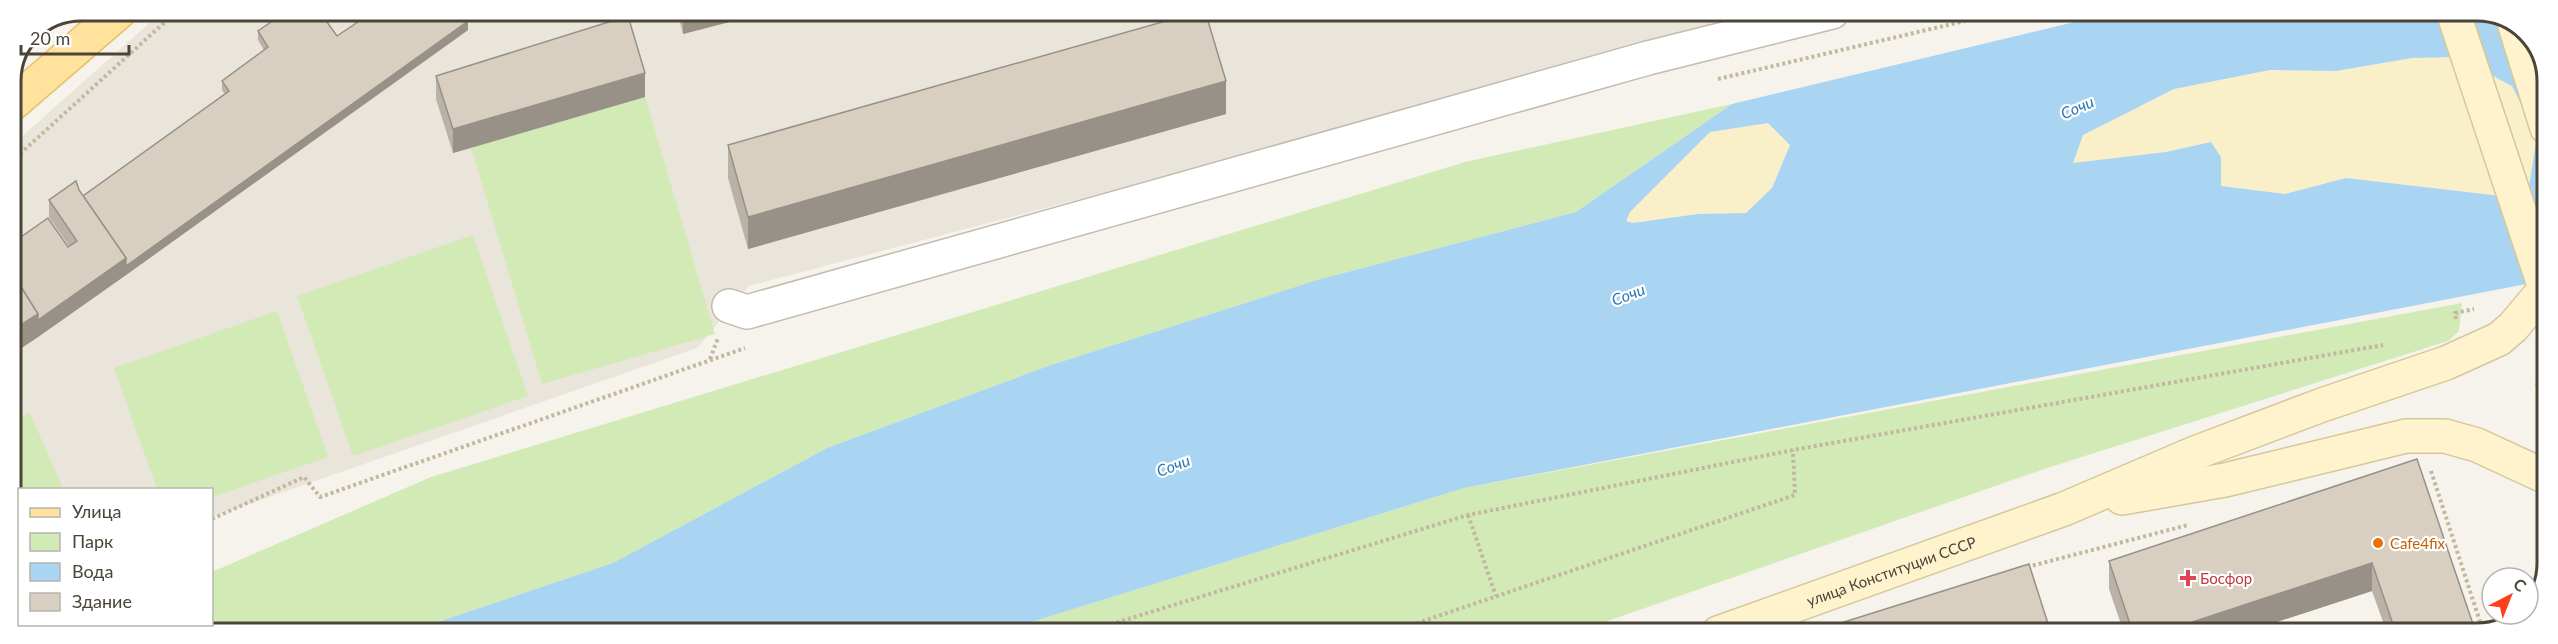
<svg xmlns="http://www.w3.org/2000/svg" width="2558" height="644" font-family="Lato,sans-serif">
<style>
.residential{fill:#eae5da}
.green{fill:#d2eab5}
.sand{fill:#f9efc9}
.water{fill:#a9d4f2;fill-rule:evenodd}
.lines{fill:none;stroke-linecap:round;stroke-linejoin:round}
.minor-casing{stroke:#c2bbae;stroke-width:36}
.secondary-casing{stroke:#d6c79b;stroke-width:36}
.primary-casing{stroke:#e6c16a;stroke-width:36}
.path{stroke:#c4b79f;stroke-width:4;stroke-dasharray:3 3;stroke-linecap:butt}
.minor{stroke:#fff;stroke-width:33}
.secondary{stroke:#fff3cd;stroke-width:33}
.primary{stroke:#ffe39c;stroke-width:33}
.wall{fill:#bab2a6}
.shaded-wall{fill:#979187}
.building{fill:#d8cfc1;stroke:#979187;stroke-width:1.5}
.food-dot{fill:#e8710a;stroke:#fff;stroke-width:2}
.health-dot{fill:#e0444e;stroke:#fff;stroke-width:2}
.labels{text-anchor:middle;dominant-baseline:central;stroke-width:4.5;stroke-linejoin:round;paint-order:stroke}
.food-label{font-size:15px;fill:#c56008;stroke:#fff;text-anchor:start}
.street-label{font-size:15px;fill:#4b4439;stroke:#fff}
.health-label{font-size:15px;fill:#be3a42;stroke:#fff;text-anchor:start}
.water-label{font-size:16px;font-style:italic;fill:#2e7ab2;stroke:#fff}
.rim{fill:none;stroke:#4b4439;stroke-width:3}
</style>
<rect width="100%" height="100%" fill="#f6f3ec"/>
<!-- residential -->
<polygon class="residential" points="163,11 1790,12 749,286 697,348 212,517 212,490 20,490 19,590 11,572 11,146"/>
<!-- green -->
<g class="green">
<polygon points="645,97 715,334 542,384 471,147"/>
<polygon points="1732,104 1576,212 1317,280 1048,366 827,448 613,563 408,632 74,632 91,625 212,624 212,572 431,477 1465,162"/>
<polygon points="473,235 528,396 353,456 297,296"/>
<polygon points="2462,303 2459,331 2448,341 2047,468 1573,633 996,633 1464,488"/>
<polygon points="277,311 328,457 212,497 212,490 157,489 114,368"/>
<polygon points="30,413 63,489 20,490 19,524 11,527 11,421"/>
</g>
<!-- sand -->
<g class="sand">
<polygon points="2457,57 2512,86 2537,136 2527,199 2346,178 2285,194 2221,186 2221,157 2211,142 2166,152 2073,164 2082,135 2174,89 2270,70 2336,71 2412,58"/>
<polygon points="1768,123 1790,145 1772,188 1746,213 1698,214 1633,223 1626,221 1629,212 1710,132"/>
</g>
<!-- water -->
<path class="water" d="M2116,12H2491L2530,35L2547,76V280L1464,488L996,633L408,632L613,563L827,448L1048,366L1317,280L1576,212L1732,104ZM2457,57L2512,86L2537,136L2527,199L2346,178L2285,194L2221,186V157L2211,142L2166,152L2073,163L2083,135L2174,89L2270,70L2336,71L2412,58ZM1768,123L1790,145L1772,188L1746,213L1698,214L1633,223L1626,221L1630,212L1710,132Z"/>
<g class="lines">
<defs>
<polyline id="minor" points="729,306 747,312 1648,58 1832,12"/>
<g id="secondary">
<polyline points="2453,12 2547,294"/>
<polyline points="2515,26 2547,128"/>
<polyline points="2122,498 2225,480 2406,436 2445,436 2477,445 2546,477"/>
<path id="s1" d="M1718,633L2064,509L2195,453L2322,405L2446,363L2499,339L2513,327L2545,289"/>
</g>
<polyline id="primary" points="11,105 120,11"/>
</defs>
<!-- minor casing -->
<use href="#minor" class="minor-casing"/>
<!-- secondary casing -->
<use href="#secondary" class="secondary-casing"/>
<!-- primary casing -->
<use href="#primary" class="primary-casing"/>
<!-- path -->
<g class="path">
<polyline points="1718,79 2003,12"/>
<polyline points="11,162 177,11"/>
<polyline points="2456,319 2455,313 2474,309"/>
<polyline points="710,359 718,338"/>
<polyline points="2537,383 2546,427"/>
<polyline points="2431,471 2483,631"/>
<polyline points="1468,515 1496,596"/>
<polyline points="212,519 304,477 320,497 745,348"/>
<polyline points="2027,567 2188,525"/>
<polyline points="1082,633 1468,515 1793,450 2383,345"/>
<polyline points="1388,633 1795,495 1793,450"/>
</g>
<!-- minor -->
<use href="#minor" class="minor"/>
<!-- secondary -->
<use href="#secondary" class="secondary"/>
<!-- primary -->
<use href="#primary" class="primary"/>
</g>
<!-- wall -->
<g class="wall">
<polygon points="677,11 772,11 683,34"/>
<polygon points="468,30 126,275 38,337 11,355 11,244 69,246 49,217 49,200 79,190 83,196 225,94 222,90 222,81 264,50 258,40 258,31 337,36"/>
<polygon points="436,76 645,97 453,153 436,99"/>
<polygon points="1226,114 748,249 728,178 728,145"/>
<polygon points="2417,459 2476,633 2387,633 2372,591 2243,633 2124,633 2109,589 2109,561"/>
</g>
<!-- shaded-wall -->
<g class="shaded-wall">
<polygon points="683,11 772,11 683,34"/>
<polygon points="1342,11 1365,11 1342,17"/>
<polygon points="468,21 468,30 126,275 126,266"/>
<polygon points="645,73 645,97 453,153 453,129"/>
<polygon points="1226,81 1226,114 748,249 748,217"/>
<polygon points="126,258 126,275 38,337 11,355 11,331"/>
<polygon points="2372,563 2372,591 2243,633 2159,633"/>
</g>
<!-- building -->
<g class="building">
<polygon points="287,11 319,11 337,36 374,11 460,11 468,21 126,266 126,258 83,196 229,91 222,81 268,47 258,31"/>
<polygon points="1201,11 1205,11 1226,81 748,217 728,145"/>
<polygon points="628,16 645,73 453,129 436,76"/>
<polygon points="76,181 79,190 126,258 38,320 38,314 11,271 11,244 48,218 68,247 77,241 49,200"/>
<polygon points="11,271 38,314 11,331"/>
<polygon points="2417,459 2476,633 2396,633 2372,563 2159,633 2133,633 2109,561"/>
<polygon points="2029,564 2051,633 1809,633"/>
</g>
<!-- markers -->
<circle class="food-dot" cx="2378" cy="543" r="6"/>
<path class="health-dot" d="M2185 569h6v6h6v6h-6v6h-6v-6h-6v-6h6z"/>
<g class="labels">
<!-- food labels -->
<g class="food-label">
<text x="2390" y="543">Cafe4fix</text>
</g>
<!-- street labels -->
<g class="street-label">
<text stroke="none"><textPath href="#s1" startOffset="184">улица Конституции СССР</textPath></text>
</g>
<!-- health labels -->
<g class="health-label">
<text x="2200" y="578">Босфор</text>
</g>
<!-- water labels -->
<g class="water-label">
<text transform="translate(2077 107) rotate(-23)">Сочи</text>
<text transform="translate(1628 294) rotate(-21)">Сочи</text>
<text transform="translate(1173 465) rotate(-21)">Сочи</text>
</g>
</g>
<!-- crop -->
<path d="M0 0H2558V644H0ZM81 21H2477A60 60 0 0 1 2537 81V563A60 60 0 0 1 2477 623H81A60 60 0 0 1 21 563V81A60 60 0 0 1 81 21Z" fill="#fff" fill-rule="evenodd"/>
<path class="rim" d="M81 21H2477A60 60 0 0 1 2537 81V563A60 60 0 0 1 2477 623H81A60 60 0 0 1 21 563V81A60 60 0 0 1 81 21Z"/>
<!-- legend -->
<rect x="18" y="488" width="195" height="138" fill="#ffffff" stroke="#b7b4b0" stroke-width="1.5"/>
<rect x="30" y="508" width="30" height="9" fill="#ffe39c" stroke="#b7b4b0" stroke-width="1.5"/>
<text x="72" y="518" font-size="18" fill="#4b4439">Улица</text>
<rect x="30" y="533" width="30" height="18" fill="#d2eab5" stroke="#b7b4b0" stroke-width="1.5"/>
<text x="72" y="548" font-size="18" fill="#4b4439">Парк</text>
<rect x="30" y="563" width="30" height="18" fill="#a9d4f2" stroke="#b7b4b0" stroke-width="1.5"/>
<text x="72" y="578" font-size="18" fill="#4b4439">Вода</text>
<rect x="30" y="593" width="30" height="18" fill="#d8cfc1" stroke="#b7b4b0" stroke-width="1.5"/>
<text x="72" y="608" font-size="18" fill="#4b4439">Здание</text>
<!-- north arrow -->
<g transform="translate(2510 596) rotate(42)"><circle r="28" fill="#ffffff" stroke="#b7b4b0" stroke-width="1.5"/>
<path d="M0-4.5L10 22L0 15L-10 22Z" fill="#fc3f1d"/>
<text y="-9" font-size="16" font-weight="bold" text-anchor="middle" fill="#4b4439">С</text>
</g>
<!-- scale -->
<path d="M21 45v9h108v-9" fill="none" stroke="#4b4439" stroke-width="3"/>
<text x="30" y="45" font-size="18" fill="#4b4439" stroke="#ffffff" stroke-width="4.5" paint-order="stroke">20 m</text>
</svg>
